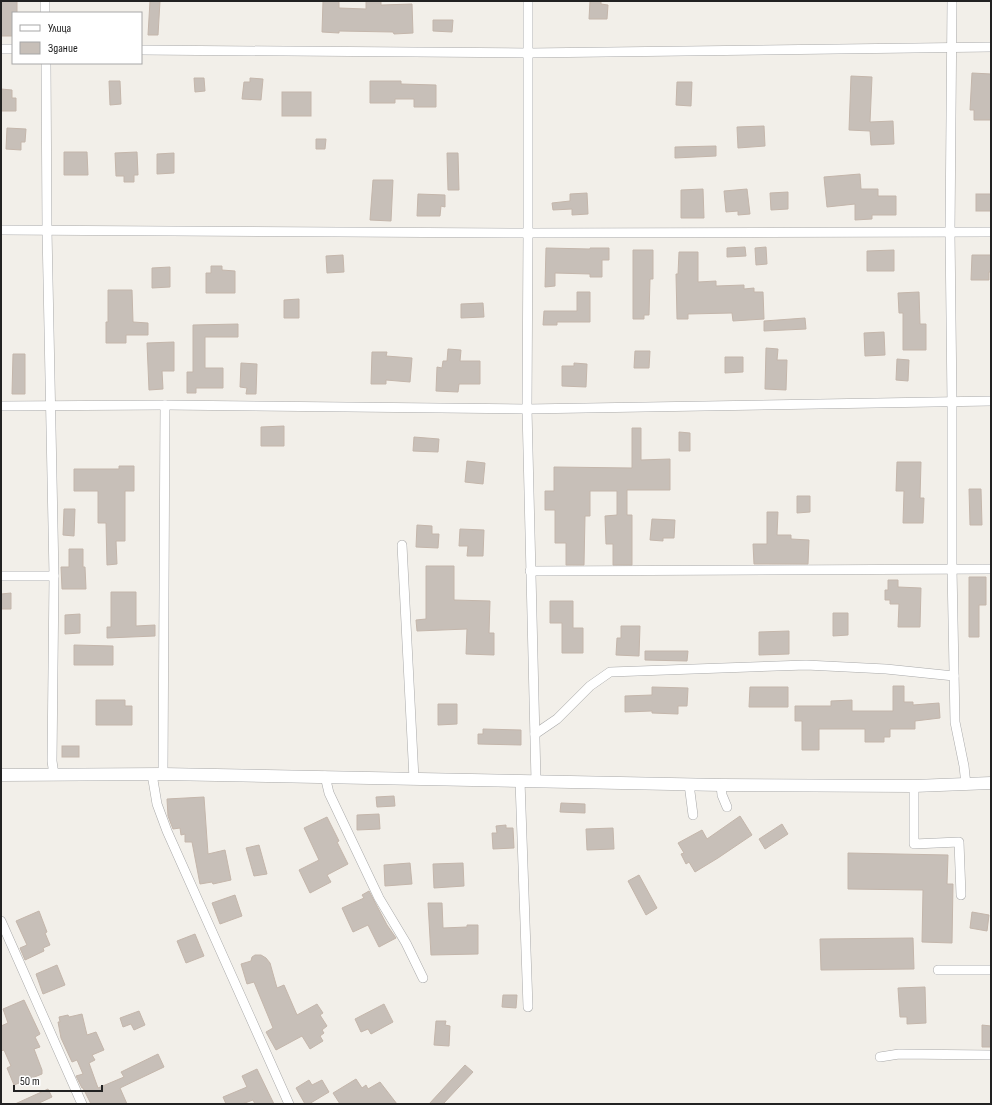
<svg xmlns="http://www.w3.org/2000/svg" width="992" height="1105" font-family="'Sofia Sans Condensed',sans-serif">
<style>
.building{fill:#c7bfb8;stroke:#c4b6ab}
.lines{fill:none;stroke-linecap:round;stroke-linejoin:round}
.minor-casing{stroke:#a9a9a9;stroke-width:10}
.tertiary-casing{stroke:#a9a9a9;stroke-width:13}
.minor{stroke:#fff;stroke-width:9}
.tertiary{stroke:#fff;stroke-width:12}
</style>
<rect width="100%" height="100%" fill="#f2efe9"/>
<!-- building -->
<g class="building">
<polygon points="1,1 17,1 17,13 13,13 13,36 1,36"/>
<polygon points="150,1 160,1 158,35 148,35"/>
<polygon points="323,1 339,1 339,8 366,9 366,1 381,1 381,5 412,4 413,33 394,34 393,32 339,31 339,33 322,32"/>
<polygon points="590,1 601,1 601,4 608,5 607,19 589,19"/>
<polygon points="433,20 453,20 452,32 433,31"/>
<polygon points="972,73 991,74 991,120 974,120 974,110 970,110"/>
<polygon points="851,76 872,77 870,122 893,121 894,144 871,145 870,131 849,130"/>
<polygon points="194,78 204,78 205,91 195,92"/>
<polygon points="250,78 263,79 261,100 242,99 244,82 250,82"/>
<polygon points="109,81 120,81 121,104 110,105"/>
<polygon points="370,81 401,81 401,84 436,85 436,107 414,107 414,99 395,99 395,103 370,103"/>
<polygon points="677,82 692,82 691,106 676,105"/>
<polygon points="1,89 12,90 12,98 16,98 16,111 1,111"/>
<rect x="282" y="92" width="29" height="24"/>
<polygon points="764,126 765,146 738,148 737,127"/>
<polygon points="7,128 26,129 25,142 21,142 21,150 6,149"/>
<polygon points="316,139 326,139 325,149 316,149"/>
<polygon points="716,146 716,156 675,158 675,147"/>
<polygon points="64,152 87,152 88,175 64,175"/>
<polygon points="137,152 138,175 134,175 134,182 124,182 124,176 116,176 115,153"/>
<polygon points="174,153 174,173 157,174 157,154"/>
<polygon points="447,153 458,153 459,190 448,190"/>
<polygon points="860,174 861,189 878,189 878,196 896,196 896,215 872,215 872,219 855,220 855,204 827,207 824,177"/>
<polygon points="373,180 393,180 391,221 370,220"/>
<polygon points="703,189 704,218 681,218 681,190"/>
<polygon points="747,189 750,214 738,215 738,211 726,212 724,191"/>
<polygon points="788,192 788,209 771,210 770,193"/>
<polygon points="587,193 588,214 572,215 572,209 553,210 552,203 570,201 570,194"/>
<polygon points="418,194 445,195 445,207 441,206 440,216 417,216"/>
<rect x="976" y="194" width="15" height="17"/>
<polygon points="745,247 746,256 727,257 727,248"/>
<polygon points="766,247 767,264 756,265 755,248"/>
<polygon points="546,248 590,249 590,248 609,248 609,260 602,260 602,277 590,277 590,274 555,273 555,286 545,287"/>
<polygon points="633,250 653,250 653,279 650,279 649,315 644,315 644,319 633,319"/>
<polygon points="894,250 894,271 867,271 867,251"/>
<polygon points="679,252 698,252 698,282 716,281 716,286 744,285 744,289 754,288 754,292 763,292 764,319 733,321 732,313 688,314 688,319 677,319 676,274 678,274"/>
<polygon points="343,255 344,272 327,273 326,256"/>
<polygon points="972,255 991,255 991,272 989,272 989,280 971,280"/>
<polygon points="211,266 222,266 222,270 235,271 235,293 206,293 206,273 211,273"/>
<polygon points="170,267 170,287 152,288 152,268"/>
<polygon points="108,290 132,290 133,322 148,323 148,335 126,335 126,343 106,343 106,322 108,322"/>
<polygon points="577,292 590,292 590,322 557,322 557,325 543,325 544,311 577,311"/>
<polygon points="919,292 920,324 926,324 926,350 903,350 903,313 899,313 898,293"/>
<polygon points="299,299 299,318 284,318 284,300"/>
<polygon points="483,303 484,317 461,318 461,304"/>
<polygon points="805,318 806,329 764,331 764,321"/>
<polygon points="238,324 238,337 205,337 205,368 223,368 223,388 196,388 196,393 187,393 187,372 193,372 193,325"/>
<polygon points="884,332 885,355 865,356 864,333"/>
<polygon points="174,342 174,371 162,371 163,389 149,390 147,343"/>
<polygon points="766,348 778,349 777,360 787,360 786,390 765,389"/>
<polygon points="448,349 461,350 460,361 480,361 480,384 459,384 458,392 436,391 437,367 442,368 443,361 447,361"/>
<polygon points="635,351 650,351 649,368 634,368"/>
<polygon points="372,352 387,352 386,356 412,358 410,382 386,380 386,384 371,384"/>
<polygon points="13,354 25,354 25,394 12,394"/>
<polygon points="725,357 743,357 743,372 725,373"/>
<polygon points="897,359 909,360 908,381 896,380"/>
<polygon points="241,363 257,364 256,394 246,394 247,388 240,387"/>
<polygon points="574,363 587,364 586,387 562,386 562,366 574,366"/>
<polygon points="284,426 284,446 261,446 261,427"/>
<polygon points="632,428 641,428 641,460 670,459 670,490 627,490 627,515 632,515 632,565 613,565 613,544 606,544 605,516 617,515 617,491 590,491 590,516 585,516 584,565 566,565 566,543 555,543 555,510 545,510 545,491 554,491 554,467 632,468"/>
<polygon points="679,432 690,433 690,451 679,451"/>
<polygon points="414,437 439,439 438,452 413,451"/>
<polygon points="467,461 485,463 483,484 465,482"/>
<polygon points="897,462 921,462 920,498 924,498 923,523 903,523 904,491 896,491"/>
<polygon points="119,466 134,466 134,491 125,491 125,541 116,541 117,564 107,565 106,523 98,523 98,491 74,491 74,469 119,469"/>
<polygon points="969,489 981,489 982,525 970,525"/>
<polygon points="797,496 810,496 810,512 797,513"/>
<polygon points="64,509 75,509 74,536 63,535"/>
<polygon points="767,512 778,512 777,535 791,535 791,539 809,540 808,564 754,564 753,544 767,544"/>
<polygon points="652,519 675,520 674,538 663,538 663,541 650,540"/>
<polygon points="417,525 432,526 432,534 439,534 438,548 416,547"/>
<polygon points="460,529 484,530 483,556 467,556 468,546 459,546"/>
<polygon points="69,549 83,549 83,567 85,567 86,589 62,589 61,567 69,567"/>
<polygon points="426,566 454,566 454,600 490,601 489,633 494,633 494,655 466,654 467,629 417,631 416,620 426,619"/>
<polygon points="969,577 986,577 986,605 979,605 979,637 969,637"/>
<polygon points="888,580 898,580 898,587 921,588 920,627 898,627 899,604 890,604 890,600 885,600 885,590 888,590"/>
<polygon points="111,592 136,592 136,626 155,625 155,636 107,638 107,627 111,627"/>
<polygon points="11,593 11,609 1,609 1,594"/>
<polygon points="550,601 573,601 573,628 583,628 583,653 562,653 562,623 550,623"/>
<polygon points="833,613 848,613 848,635 833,636"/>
<polygon points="80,614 80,633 65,634 65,615"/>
<polygon points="621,626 640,626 639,656 616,655 617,638 621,638"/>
<polygon points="789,631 789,654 759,655 759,632"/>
<polygon points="74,645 113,646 113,665 74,665"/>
<polygon points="645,651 688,651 687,661 645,660"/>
<polygon points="893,686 904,686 904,702 913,702 913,705 939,703 940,718 915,721 915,729 890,729 890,737 884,737 884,742 865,742 865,729 819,729 819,750 802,750 802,721 795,721 795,706 831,706 831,701 852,700 852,711 893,711"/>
<polygon points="652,687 688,688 687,706 678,706 678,714 652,713 652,711 625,712 625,696 652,695"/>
<polygon points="750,687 788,687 788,707 749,707"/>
<polygon points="96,700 125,700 125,706 132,706 132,725 96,725"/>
<polygon points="438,704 457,704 457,724 438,725"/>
<polygon points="483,729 521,730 521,745 478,744 478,734 483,734"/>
<rect x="62" y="746" width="17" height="11"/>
<polygon points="394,796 395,806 377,807 376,797"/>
<polygon points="204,797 208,854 225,850 231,880 213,884 212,882 200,884 192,842 185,842 185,834 181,835 180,828 173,829 168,816 167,799"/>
<polygon points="561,803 585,804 585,813 560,812"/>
<polygon points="379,814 380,829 357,830 357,815"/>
<polygon points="740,816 752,835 718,858 695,872 689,862 686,864 681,854 684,853 678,843 702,830 707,839"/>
<polygon points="327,817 339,841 337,842 348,864 327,875 331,882 310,893 299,870 319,860 304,828"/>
<polygon points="782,824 788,834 765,849 759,839"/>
<polygon points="506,825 506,828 513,828 514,848 493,849 492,833 497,833 496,826"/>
<polygon points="613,828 614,849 587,850 586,829"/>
<polygon points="259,845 267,874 254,876 246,848"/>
<polygon points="848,853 948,855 947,884 953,884 952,943 922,942 923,890 848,889"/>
<polygon points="410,863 412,884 385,886 384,865"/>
<polygon points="463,863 464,886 434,888 433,864"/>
<polygon points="639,875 657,908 646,915 628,881"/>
<polygon points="369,891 387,925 396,938 379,947 368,925 353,932 342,908 364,898 362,895"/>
<polygon points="235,895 242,916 220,924 212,903"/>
<polygon points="428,903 442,903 443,928 467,927 467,925 478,925 478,954 431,955"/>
<polygon points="39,911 47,932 45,933 50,945 43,948 44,951 25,960 20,948 27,945 16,921"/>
<polygon points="972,912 989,915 987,931 970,928"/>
<polygon points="195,934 204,956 186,963 177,941"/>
<polygon points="913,938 914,969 821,970 820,939"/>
<polygon points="255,955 261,955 266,958 270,963 277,988 284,985 297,1015 317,1004 323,1013 320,1015 327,1026 322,1030 324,1033 320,1036 323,1041 310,1049 302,1036 276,1050 266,1032 273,1028 254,982 247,984 241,964 251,961 252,957"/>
<polygon points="57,965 65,985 43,994 36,974"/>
<polygon points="925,987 926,1023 907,1024 907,1017 900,1017 898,988"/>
<polygon points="503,995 517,995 516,1008 502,1007"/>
<polygon points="24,1000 40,1034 35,1037 40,1047 34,1049 42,1070 42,1074 14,1085 7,1068 11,1066 4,1050 1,1051 1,1026 8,1023 3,1009"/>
<polygon points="384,1004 393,1022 371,1034 368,1029 361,1032 355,1019"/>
<polygon points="139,1011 145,1025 134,1030 131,1024 123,1027 120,1018"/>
<polygon points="82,1014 87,1035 96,1032 104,1050 92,1055 95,1060 89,1063 98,1088 124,1077 121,1072 158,1054 164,1067 120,1088 127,1104 91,1104 83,1088 82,1088 76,1076 83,1074 77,1060 72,1062 61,1038 58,1022 60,1022 59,1017 68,1015 69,1017"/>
<polygon points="436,1021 446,1021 445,1025 450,1026 449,1046 434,1045"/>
<polygon points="982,1025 991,1026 991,1047 982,1047"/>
<polygon points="465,1065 473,1072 443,1104 429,1104"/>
<polygon points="257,1069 274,1104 255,1104 253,1100 242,1104 226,1104 223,1097 247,1087 242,1076"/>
<polygon points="356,1079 362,1088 366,1085 368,1089 380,1082 397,1104 340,1104 333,1093"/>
<polygon points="309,1080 312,1085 322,1080 329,1092 309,1104 305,1104 296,1088"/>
<polygon points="48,1089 52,1097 37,1104 15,1104"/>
</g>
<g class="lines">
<defs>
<g id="minor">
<polyline points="45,1 45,13"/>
<polyline points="528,1 528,233 527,409 536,781"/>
<polyline points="952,1 950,232 952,403 952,569 955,722 964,766 966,785"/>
<polyline points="1,49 13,49"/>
<polyline points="141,50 529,53 991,47"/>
<polyline points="46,63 47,230 54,576 52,761 54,775"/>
<polyline points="1,230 528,233 991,232"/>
<polyline points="1,406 165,405 527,409 991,401"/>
<polyline points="402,545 414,779"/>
<polyline points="530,571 991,569"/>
<polyline points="1,576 54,576"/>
<polyline points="535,734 557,719 590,686 610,672 806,665 886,669 954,676"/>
<polyline points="152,774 157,804 167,831 289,1104"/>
<polyline points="163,774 165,405"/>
<polyline points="325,776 329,793 379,898 406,943 423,978"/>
<polyline points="520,781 528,1007"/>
<polyline points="689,784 693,815"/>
<polyline points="721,785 722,795 727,807"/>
<polyline points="914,786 914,844 959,842 961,895"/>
<polyline points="1,921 82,1104"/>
<polyline points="938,970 991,970"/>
<polyline points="880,1057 899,1054 991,1055"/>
</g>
<polyline id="tertiary" points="1,775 163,774 721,785 914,786 991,783"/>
</defs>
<!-- minor casing -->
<use href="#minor" class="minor-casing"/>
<!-- tertiary casing -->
<use href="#tertiary" class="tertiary-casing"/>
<!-- minor -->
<use href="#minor" class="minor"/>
<!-- tertiary -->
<use href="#tertiary" class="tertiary"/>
</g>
<!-- border -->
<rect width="992" height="1105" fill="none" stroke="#222222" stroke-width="4"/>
<!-- legend -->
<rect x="12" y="12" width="130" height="52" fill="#ffffff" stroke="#a7a7a7"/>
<rect x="20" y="25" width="20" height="6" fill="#ffffff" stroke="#a7a7a7"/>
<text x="48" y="32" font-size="12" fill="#222222">Улица</text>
<rect x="20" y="42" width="20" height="12" fill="#c7bfb8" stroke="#a7a7a7"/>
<text x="48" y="52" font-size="12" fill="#222222">Здание</text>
<!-- scale -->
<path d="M14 1085v6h88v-6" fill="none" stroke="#222222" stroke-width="2"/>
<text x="20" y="1085" font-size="12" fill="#222222" stroke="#ffffff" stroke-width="3" paint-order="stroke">50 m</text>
</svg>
